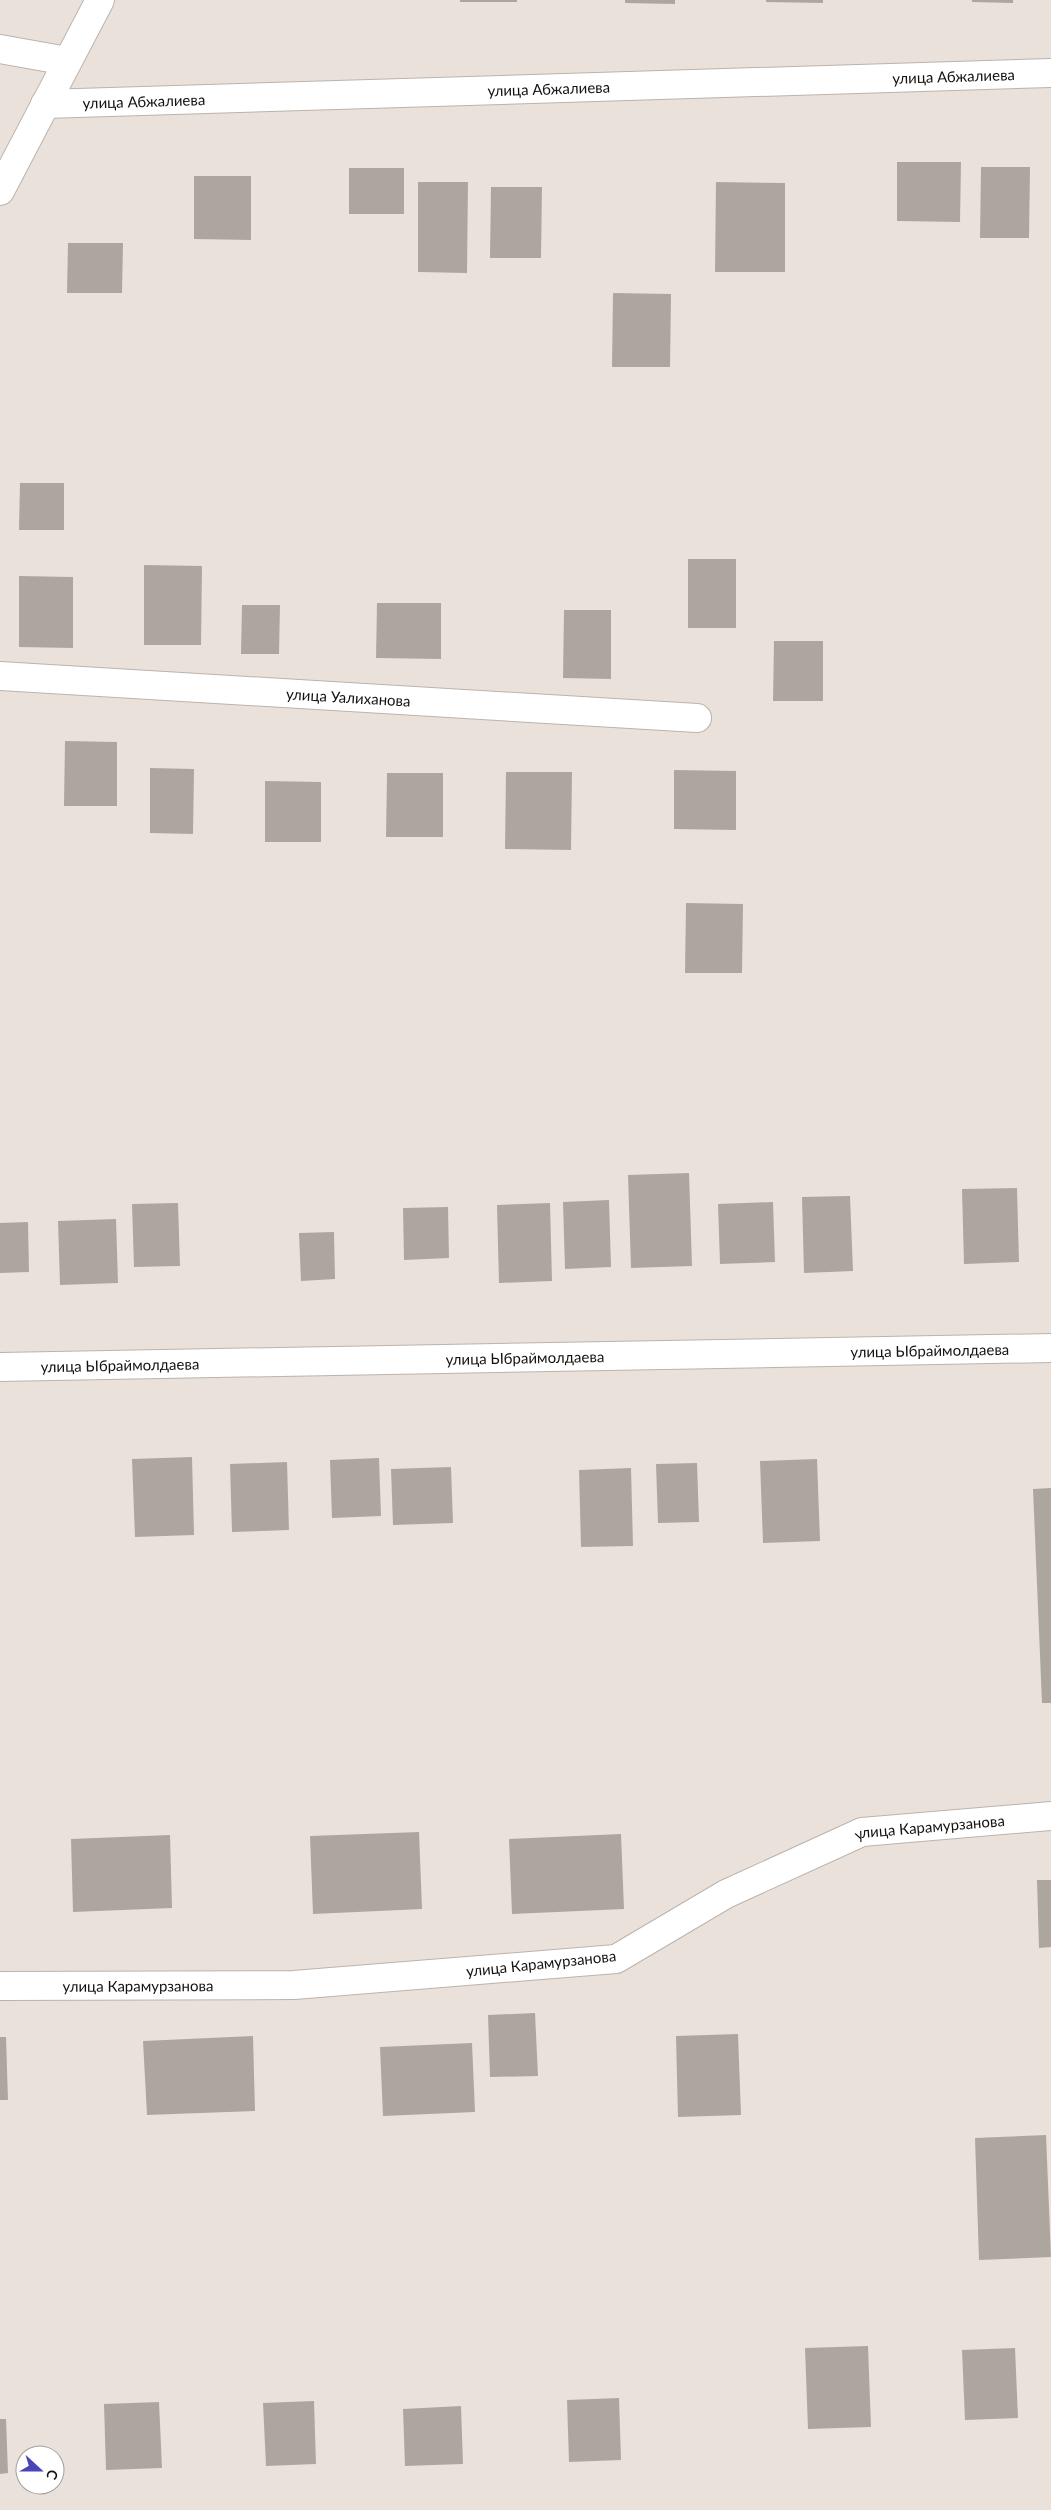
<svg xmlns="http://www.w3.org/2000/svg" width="1051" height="2510" font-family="Lato,sans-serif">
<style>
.building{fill:#ada69f}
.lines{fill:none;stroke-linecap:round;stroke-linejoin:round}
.minor-casing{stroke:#bbb3ac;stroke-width:30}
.tertiary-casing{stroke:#bbb3ac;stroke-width:30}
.minor{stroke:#fff;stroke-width:28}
.tertiary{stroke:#fff;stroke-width:28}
.labels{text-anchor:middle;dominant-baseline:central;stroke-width:5;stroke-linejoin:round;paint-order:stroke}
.street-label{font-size:15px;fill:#14120f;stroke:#fff}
</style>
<rect width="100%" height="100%" fill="#eae2da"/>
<!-- building -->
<g class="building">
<rect x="460" y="0" width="57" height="2"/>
<polygon points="625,0 675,0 675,4 625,3"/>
<polygon points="766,0 823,0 823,3 766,2"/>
<polygon points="972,0 1013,0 1013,3 972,2"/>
<polygon points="897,162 961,162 960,222 897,221"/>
<polygon points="981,167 1030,167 1029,238 980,238"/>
<rect x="349" y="168" width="55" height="46"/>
<polygon points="194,176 251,176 251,240 194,239"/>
<polygon points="418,182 468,182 467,273 418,272"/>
<polygon points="716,182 785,183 785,272 715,272"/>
<polygon points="491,187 542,187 541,258 490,258"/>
<polygon points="68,243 123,243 122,293 67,293"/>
<polygon points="613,293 671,294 670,367 612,367"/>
<polygon points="20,483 64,483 64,530 19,530"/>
<rect x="688" y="559" width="48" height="69"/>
<polygon points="144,565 202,566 201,645 144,645"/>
<polygon points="19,576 73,577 73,648 19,647"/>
<polygon points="377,603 441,603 441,659 376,658"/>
<polygon points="242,605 280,605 279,654 241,654"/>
<polygon points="564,610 611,610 611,679 563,678"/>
<polygon points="774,641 823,641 823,701 773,701"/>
<polygon points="65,741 117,742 117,806 64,806"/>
<polygon points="150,768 194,769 193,834 150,833"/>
<polygon points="674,770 736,771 736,830 674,829"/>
<polygon points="506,772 572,772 571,850 505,849"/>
<polygon points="387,773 443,773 443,837 386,837"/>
<polygon points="265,781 321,782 321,842 265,842"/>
<polygon points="686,903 743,904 742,973 685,973"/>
<polygon points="689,1173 692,1266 631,1268 628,1175"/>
<polygon points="1017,1188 1019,1262 964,1264 962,1189"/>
<polygon points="850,1196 853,1271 804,1273 802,1197"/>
<polygon points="609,1200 611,1267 565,1269 563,1202"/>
<polygon points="773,1202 775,1262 720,1264 718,1204"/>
<polygon points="178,1203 180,1266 134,1267 132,1204"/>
<polygon points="550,1203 552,1281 499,1283 497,1205"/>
<polygon points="448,1207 449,1258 404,1260 403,1208"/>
<polygon points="116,1219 118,1283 60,1285 58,1221"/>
<polygon points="28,1222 29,1272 0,1273 0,1223"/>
<polygon points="334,1232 335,1279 301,1281 299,1233"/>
<polygon points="192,1457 194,1535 135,1537 132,1459"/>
<polygon points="379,1458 381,1516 332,1518 330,1460"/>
<polygon points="817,1459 820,1541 763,1543 760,1461"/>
<polygon points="287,1462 289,1530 232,1532 230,1464"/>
<polygon points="697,1463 699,1522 658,1523 656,1464"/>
<polygon points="451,1467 453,1523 393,1525 391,1469"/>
<polygon points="631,1468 633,1546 581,1547 579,1470"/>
<polygon points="1051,1488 1051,1703 1042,1703 1033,1489"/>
<polygon points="419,1832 422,1909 313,1914 310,1836"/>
<polygon points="621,1834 624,1909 512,1914 509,1839"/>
<polygon points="170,1835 172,1908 73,1912 71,1839"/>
<polygon points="1037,1880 1051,1880 1051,1947 1039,1948"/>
<polygon points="535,2013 538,2076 490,2077 488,2015"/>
<polygon points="738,2034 741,2115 678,2117 676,2036"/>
<polygon points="253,2036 255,2111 147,2115 143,2041"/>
<polygon points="0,2037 6,2037 8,2100 0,2100"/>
<polygon points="472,2043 475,2112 383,2116 380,2047"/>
<polygon points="1046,2135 1051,2257 979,2260 975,2138"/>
<polygon points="868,2346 871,2427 808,2429 805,2348"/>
<polygon points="1015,2348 1018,2418 965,2420 962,2350"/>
<polygon points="619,2398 621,2460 569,2462 567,2400"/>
<polygon points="314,2401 316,2464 266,2466 263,2403"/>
<polygon points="159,2402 162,2468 106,2470 104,2404"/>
<polygon points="461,2406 463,2464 405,2466 403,2409"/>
<polygon points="0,2419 6,2419 8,2473 0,2474"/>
</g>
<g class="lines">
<defs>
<g id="minor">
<polyline points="0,49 67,61"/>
<path id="s1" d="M0,676L697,718"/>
<path id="s2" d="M0,1367L1051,1348"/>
<path id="s3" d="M0,1986L294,1985L616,1959L726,1894L862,1832L1051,1816"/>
</g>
<g id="tertiary">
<path id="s4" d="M45,104L1051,73"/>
<polyline points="0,191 100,0"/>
</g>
</defs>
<!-- minor casing -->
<use href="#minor" class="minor-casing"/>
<!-- tertiary casing -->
<use href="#tertiary" class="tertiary-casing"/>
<!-- minor -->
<use href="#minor" class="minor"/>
<!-- tertiary -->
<use href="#tertiary" class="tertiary"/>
</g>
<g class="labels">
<!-- street labels -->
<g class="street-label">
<text stroke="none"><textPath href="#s4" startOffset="909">улица Абжалиева</textPath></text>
<text stroke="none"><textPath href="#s4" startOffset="504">улица Абжалиева</textPath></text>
<text stroke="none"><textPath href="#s4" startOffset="99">улица Абжалиева</textPath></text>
<text stroke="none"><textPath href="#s1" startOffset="349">улица Уалиханова</textPath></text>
<text stroke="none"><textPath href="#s2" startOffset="930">улица Ыбраймолдаева</textPath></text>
<text stroke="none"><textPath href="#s2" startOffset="525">улица Ыбраймолдаева</textPath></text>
<text stroke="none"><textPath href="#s2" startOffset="120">улица Ыбраймолдаева</textPath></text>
<text stroke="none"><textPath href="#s3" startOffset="962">улица Карамурзанова</textPath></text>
<text transform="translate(541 1963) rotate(-6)">улица Карамурзанова</text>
<text stroke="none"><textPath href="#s3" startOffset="138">улица Карамурзанова</textPath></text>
</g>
</g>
<!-- north arrow -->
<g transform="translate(40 2470) rotate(111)"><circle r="24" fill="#ffffff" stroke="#a1a09f"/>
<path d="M0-4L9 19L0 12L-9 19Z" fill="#4844ba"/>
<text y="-8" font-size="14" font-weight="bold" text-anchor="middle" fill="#14120f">С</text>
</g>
</svg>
